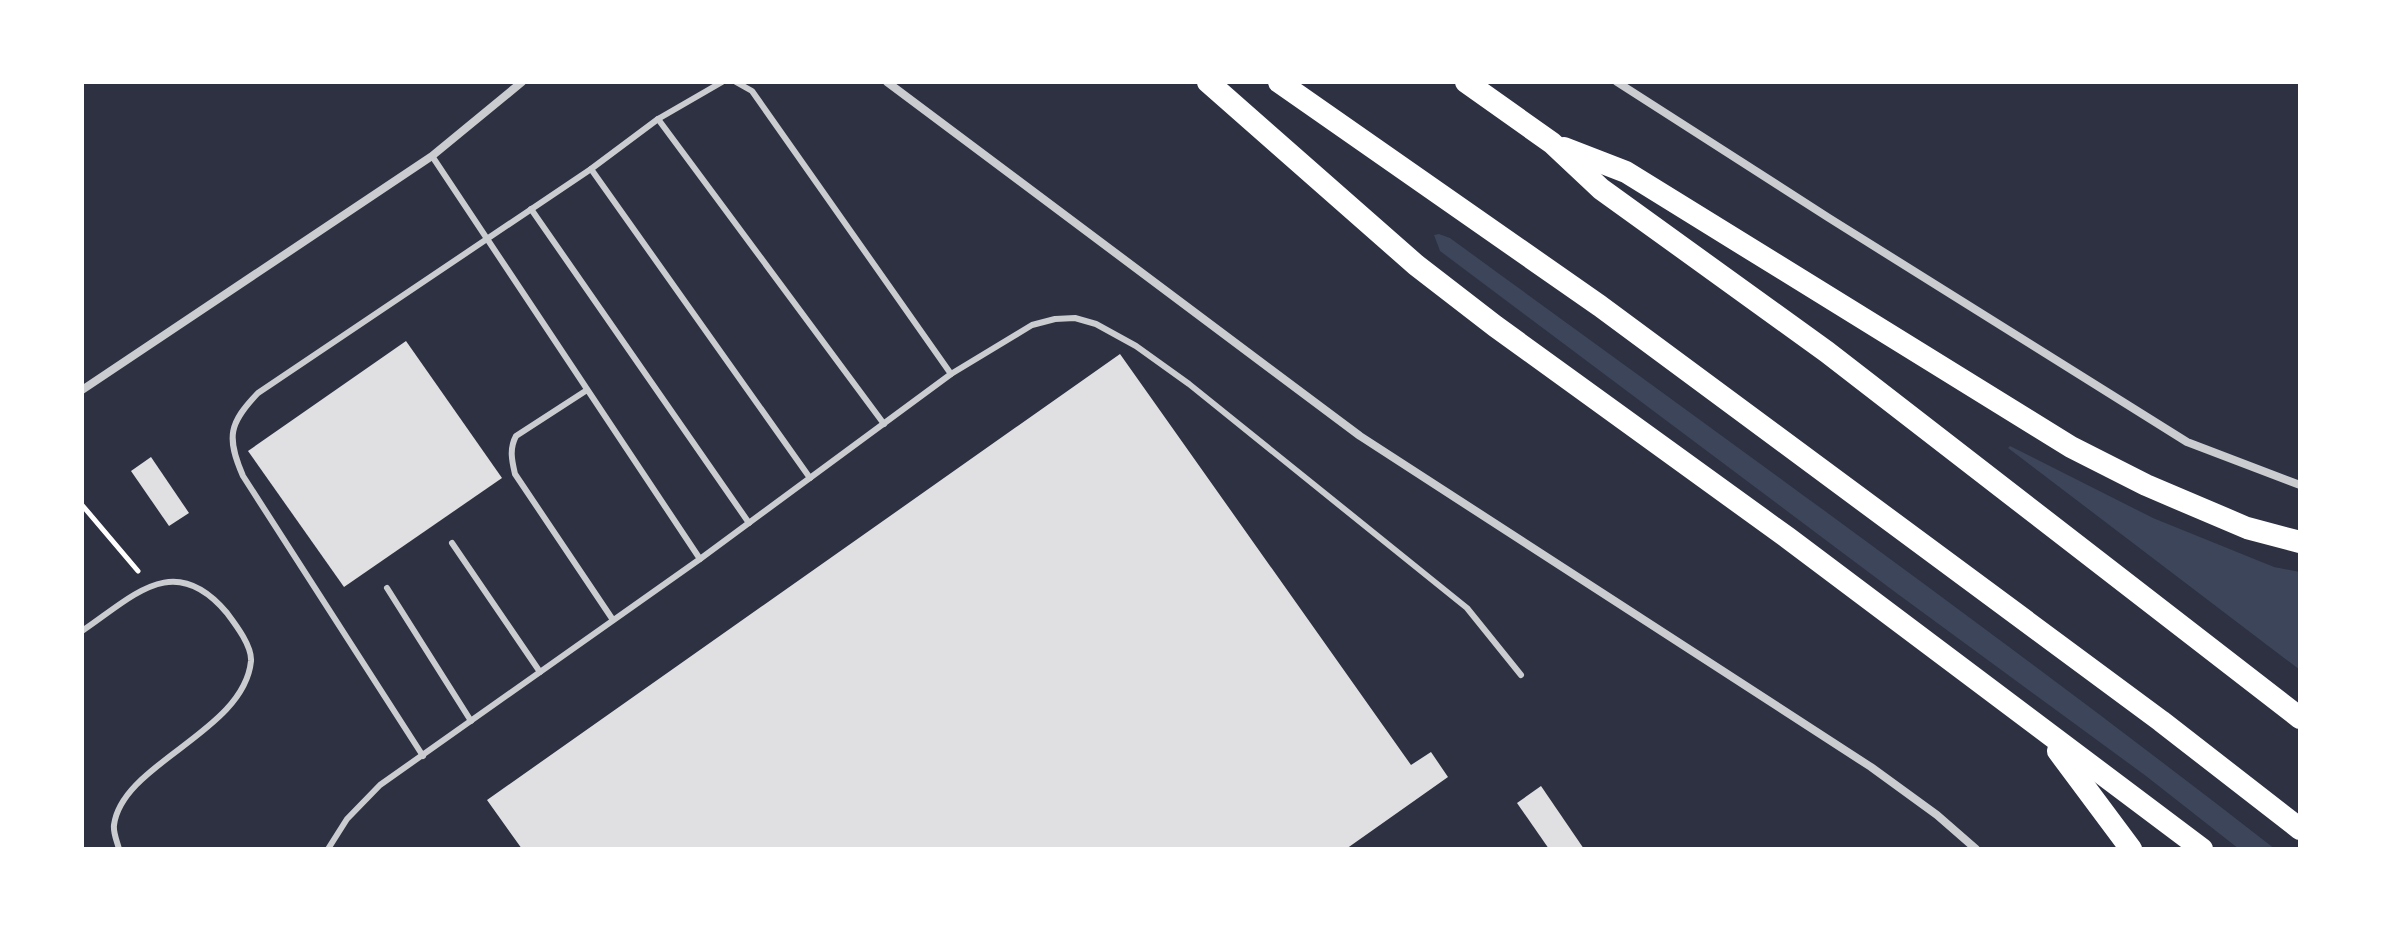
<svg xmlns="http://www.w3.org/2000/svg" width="2382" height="931" font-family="'Noto Sans',sans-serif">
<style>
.green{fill:#3c4559}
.building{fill:#e0e0e3}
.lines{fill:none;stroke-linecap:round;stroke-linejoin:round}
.path{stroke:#fff;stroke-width:5}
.service{stroke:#caccd0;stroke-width:6}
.minor{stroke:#caccd0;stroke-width:8}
.trunk{stroke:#fff;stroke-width:22}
</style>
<rect width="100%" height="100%" fill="#2d3142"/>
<!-- green -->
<g class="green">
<path d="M1439,234L1450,238C1727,440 2005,639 2275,849H2239L2146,776L1895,592L1440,251L1434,235Z"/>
<polygon points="2010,446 2153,518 2274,567 2300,572 2300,670 2008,448"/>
</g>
<!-- building -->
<g class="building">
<polygon points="406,341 502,478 344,587 248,451"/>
<polygon points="1120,354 1411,765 1431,752 1448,777 1346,849 522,849 487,800"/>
<polygon points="151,457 189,513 169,526 131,471"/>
<polygon points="1541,786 1584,849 1549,849 1517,803"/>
</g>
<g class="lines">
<!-- path -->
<polyline class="path" points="82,505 138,571"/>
<!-- service -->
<g class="service">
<polyline points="736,82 752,91 951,374"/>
<polyline points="658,119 884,424"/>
<polyline points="432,156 700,559"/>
<polyline points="591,169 810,478"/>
<polyline points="531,209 749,523"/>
<path d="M587,390L516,436C509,449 512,461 515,474L613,620"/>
<polyline points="452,543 540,672"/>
<polyline points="387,588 471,721"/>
<path d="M82,631C134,596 174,550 227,613C236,625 252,646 251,661C244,732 122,763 114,825C113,833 117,841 119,849"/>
<path d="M423,756L243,476C226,437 229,423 258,393L591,169L658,119L722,82"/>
<polyline points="328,849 347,819 380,785 700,559 951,374 1032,325 1055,319 1075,318 1096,324 1136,346 1189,384 1467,608 1521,675"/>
</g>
<!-- minor -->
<g class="minor">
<polyline points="887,82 1360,436 1871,767 1937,815 1976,849"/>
<polyline points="1617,82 1829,218 2187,442 2300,485"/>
<polyline points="82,390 432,156 522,82"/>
</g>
<!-- trunk -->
<g class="trunk">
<polyline points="1208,82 1416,265 1495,326 1788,538 2202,849"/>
<polyline points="1279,82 1600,306 2161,721 2300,829"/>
<polyline points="1466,82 1552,143 1601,189 1827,352 2300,718"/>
<polyline points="1564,148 1626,172 2071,447 2146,485 2247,528 2300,542"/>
<polyline points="2058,751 2131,849"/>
</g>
</g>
<!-- border -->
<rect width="2382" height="931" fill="none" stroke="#ffffff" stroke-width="168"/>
</svg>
